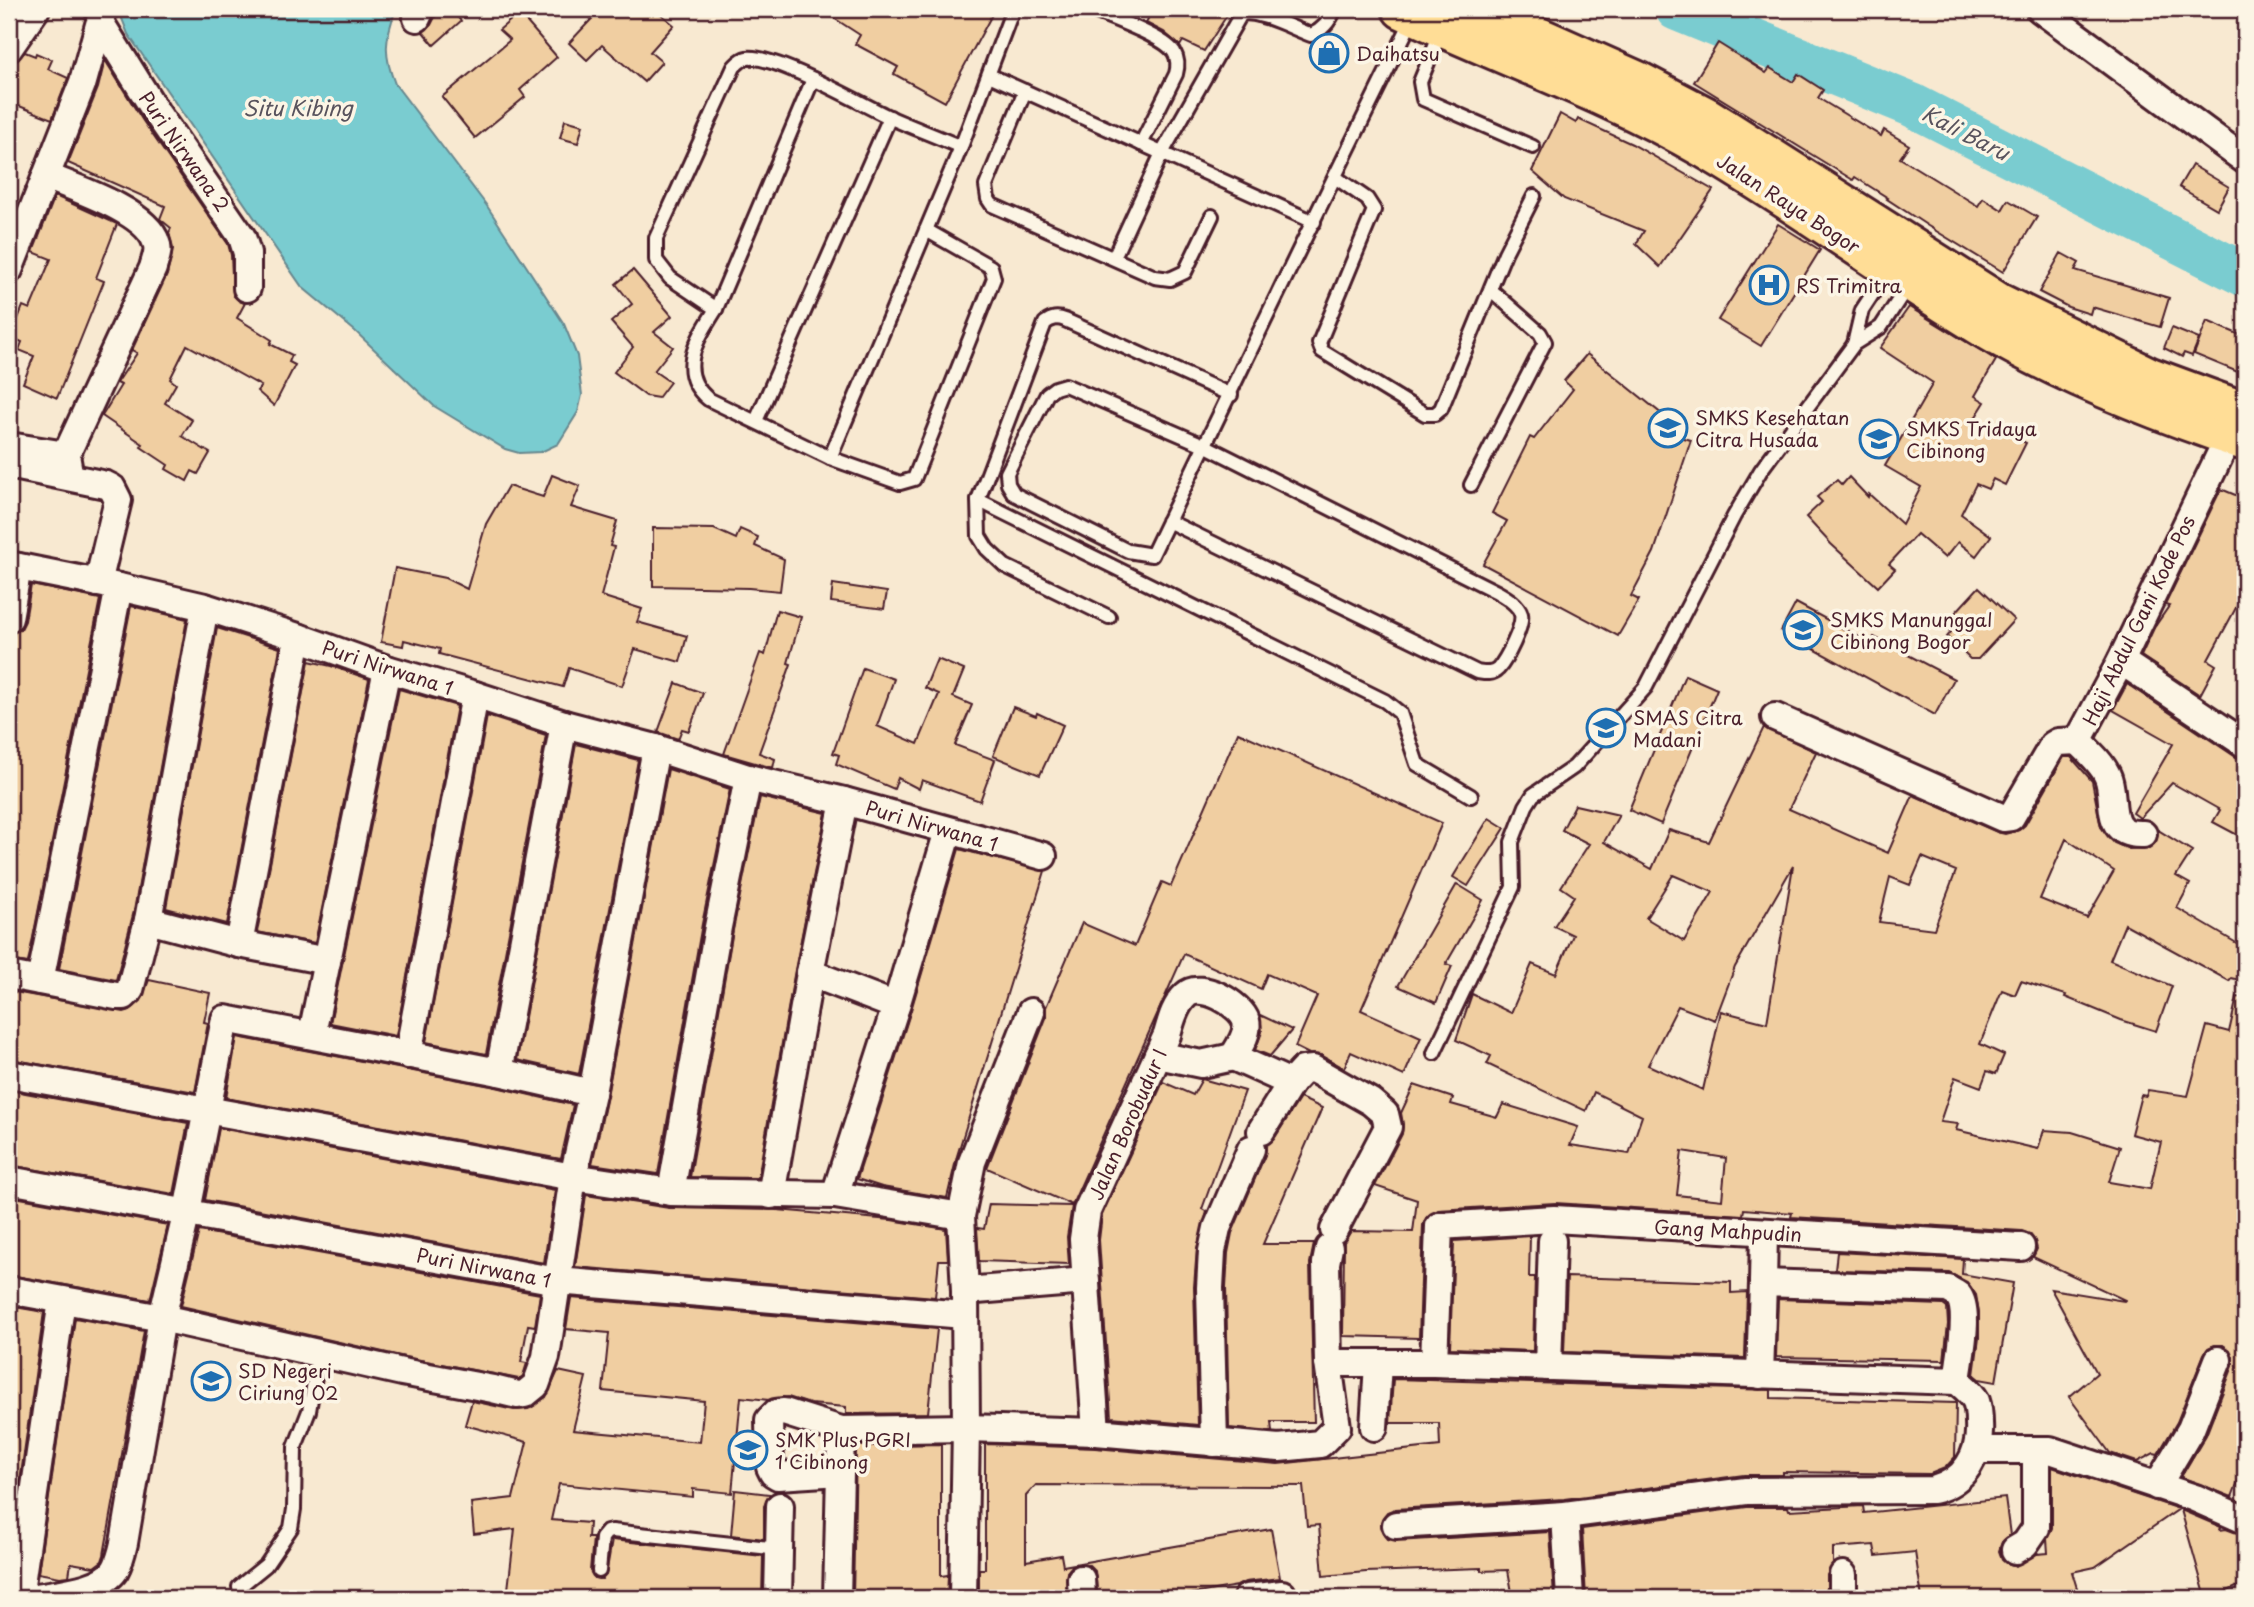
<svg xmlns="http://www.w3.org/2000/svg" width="2254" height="1607" font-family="'Playpen Sans',sans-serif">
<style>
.water{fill:#7accd0;stroke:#67878e;stroke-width:2}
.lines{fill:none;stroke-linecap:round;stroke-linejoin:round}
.river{stroke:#7accd0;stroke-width:44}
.building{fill:#f0cea1;stroke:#4a1f2b;stroke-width:2;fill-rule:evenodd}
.service-casing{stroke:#4a1f2b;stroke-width:18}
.minor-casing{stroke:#4a1f2b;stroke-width:32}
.trunk-casing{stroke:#4a1f2b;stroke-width:44}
.service{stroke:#fcf5e5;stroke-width:12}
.minor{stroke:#fcf5e5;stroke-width:26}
.trunk{stroke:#ffdd96;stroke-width:38}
.labels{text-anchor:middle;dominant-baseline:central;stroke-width:7;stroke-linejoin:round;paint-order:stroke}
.poi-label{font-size:19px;fill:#4a1f2b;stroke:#fcf5e5;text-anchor:start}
.street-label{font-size:19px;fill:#4a1f2b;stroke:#fcf5e5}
.water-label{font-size:21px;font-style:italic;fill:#58535d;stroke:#fcf5e5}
</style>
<rect width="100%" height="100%" fill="#f8e9d1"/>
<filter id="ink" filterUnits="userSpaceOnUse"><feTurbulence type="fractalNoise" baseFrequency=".0143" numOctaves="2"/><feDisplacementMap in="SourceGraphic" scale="14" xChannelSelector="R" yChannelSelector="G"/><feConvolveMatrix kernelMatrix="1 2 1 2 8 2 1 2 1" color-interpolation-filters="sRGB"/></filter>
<g filter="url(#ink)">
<!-- water -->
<path class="water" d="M124,9H396C385,39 383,54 395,84L487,206L564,324L577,356L582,395L578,412L558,444L541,452L519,453L505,449L434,406L355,331L302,287L128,34L121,16Z"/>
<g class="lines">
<!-- river -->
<polyline class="river" points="1677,9 1912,105 2245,275"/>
</g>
<!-- building -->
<g class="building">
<polygon points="439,9 451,9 461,21 434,45 423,32 431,25"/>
<polygon points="601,9 655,9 674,25 650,52 662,62 644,82 602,45 587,60 569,43"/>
<polygon points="820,9 995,9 945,102 894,74 898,67 855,44 860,35"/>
<polygon points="1152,9 1231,9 1204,51 1183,41 1180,46 1164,32 1146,23"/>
<polygon points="519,13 557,57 520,90 525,97 475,138 442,97 510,40 499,30"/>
<polygon points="1718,43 1766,73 1770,68 1793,82 1798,74 1823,90 1818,98 1881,136 1884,130 1909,145 1900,158 1978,206 1983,198 2002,210 2008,200 2037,217 2003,272 1928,226 1887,199 1888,198 1855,177 1853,180 1694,82"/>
<polygon points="25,52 35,56 36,53 52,60 48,69 68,78 52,119 9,102 9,66"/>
<polygon points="105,60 143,121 228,244 231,255 233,295 239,301 245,303 237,318 272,340 270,344 292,355 289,362 295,365 274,406 257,391 261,386 187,345 170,379 176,384 165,403 192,420 182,436 210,453 198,474 192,471 187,481 166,469 168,465 141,447 143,444 102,416 121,385 117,383 137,353 132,350 167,275 173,249 169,233 171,228 160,219 165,206 68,163 98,88"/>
<polygon points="1560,114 1576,123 1578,119 1632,144 1713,190 1660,267 1636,244 1644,231 1564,199 1532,171"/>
<polygon points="565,120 583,125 578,143 560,138"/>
<polygon points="2192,165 2229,187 2217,209 2179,187"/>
<polygon points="55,196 117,224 96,278 104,281 57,398 23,383 34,356 19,350 22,342 11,337 23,306 30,309 51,259 33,252"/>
<polygon points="1778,224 1820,250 1761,346 1718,320"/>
<polygon points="2061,253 2079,263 2075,270 2169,298 2160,327 2092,307 2090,314 2068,307 2039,292"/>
<polygon points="633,270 672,316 654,332 673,347 654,371 670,382 658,398 646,396 614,372 633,347 611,322 632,304 616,284"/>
<polygon points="1909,307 1996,360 1975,396 1985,402 1975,418 2026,443 2005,485 1993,479 1988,489 1976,484 1961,514 1991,536 1976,556 1958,542 1945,558 1917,534 1889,564 1895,569 1878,587 1831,544 1806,517 1822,502 1817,497 1837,480 1842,485 1849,477 1868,497 1869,494 1902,524 1921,487 1885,466 1933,383 1880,348"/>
<polygon points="2207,321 2245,337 2245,375 2194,354"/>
<polygon points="2172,328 2199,339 2192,356 2184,353 2182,357 2164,348"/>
<polygon points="1587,354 1668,419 1658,431 1691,440 1654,552 1631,596 1639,600 1618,636 1483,564 1507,521 1492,513 1530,437 1534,439 1573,389 1564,381"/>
<polygon points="552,475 580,486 571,507 617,521 610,546 614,547 601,596 642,609 637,622 687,636 680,662 635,649 622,686 569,668 563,687 439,654 440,649 404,640 403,646 381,642 395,568 445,578 467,589 486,524 508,486 543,497"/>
<polygon points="2221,489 2245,499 2245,591 2208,660 2216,665 2200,695 2141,656 2154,628 2169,606 2165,605"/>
<polygon points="653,528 714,529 736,539 740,529 758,537 755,546 784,559 780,591 749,588 653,586"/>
<polygon points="833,584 887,592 884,609 831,602"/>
<polygon points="31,585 100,599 28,963 9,960 9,659 14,633 21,629 25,621"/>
<polygon points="1979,587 2014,620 1978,659 1970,659 1947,637 1951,632 1944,625"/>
<polygon points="1796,603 1870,643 1874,637 1954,679 1935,715 1781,631"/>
<polygon points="131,606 187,619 134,911 116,980 59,969"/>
<polygon points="777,610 801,617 788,663 791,664 759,753 775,759 773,768 724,754 760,653 765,655"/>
<polygon points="217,628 280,648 227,924 166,908"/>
<polygon points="937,659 964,670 953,697 972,705 955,745 995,760 980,801 922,780 919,789 898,778 894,789 836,764 839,755 833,753 863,668 894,679 877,726 918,744 939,694 925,688"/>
<polygon points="309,661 331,666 369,679 315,943 257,932"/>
<polygon points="1685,675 1717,689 1661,824 1629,810"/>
<polygon points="676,683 703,693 689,731 682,729 678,739 658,732"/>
<polygon points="2127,684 2236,757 2245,760 2245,839 2213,822 2220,810 2172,783 2140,818 2133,813 2173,744 2113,710"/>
<polygon points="399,689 457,706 396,1036 330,1023"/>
<polygon points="1013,707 1036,716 1037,713 1063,725 1040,775 993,756"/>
<polygon points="487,716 546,735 486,1054 426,1042"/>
<path d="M1764,727L1816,752L1789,809L1888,853L1913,795L1997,832L2005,834L2019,830L2025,825L2064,757H2071L2092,781L2101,827L2114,843L2129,849L2149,848L2156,842L2158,830L2192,851L2176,876L2190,884L2177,908L2245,948V981L2231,978L2229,981L2125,924L2110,960L2172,986L2156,1031L2121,1020L2065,997L2066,995L2021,981L2015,995L2002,990L1980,1044L2004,1055L1996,1074L1987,1071L1981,1087L1955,1077L1940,1122L1958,1124L1956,1130L2038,1149L2044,1130L2072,1132L2120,1147L2109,1182L2150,1189L2161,1142L2131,1134L2141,1095L2146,1096L2148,1090L2188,1096L2207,1026L2229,1032L2237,997L2245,998V1463L2232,1497L2181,1477L2206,1435L2233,1366V1357L2230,1350L2223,1345H2215L2208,1348L2204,1354L2177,1422L2158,1454L2154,1453L2137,1462L2110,1453L2069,1397L2097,1373L2051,1289L2124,1301L2125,1300L2033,1257L2037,1249L2035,1241L2030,1234L2022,1231L1791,1217L1792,1213L1744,1209L1743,1215L1555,1203L1438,1210L1426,1218L1423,1225L1419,1338L1343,1336L1344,1242L1351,1231L1413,1232L1417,1200L1375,1186L1402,1134L1403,1124L1401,1113L1414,1085L1453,1098L1451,1104L1497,1117L1503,1104L1578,1127L1570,1145L1629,1154L1642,1116L1594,1092L1586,1111L1487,1064L1491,1056L1456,1040L1472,994L1511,1013L1532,964L1556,974L1573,935L1554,926L1574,896L1561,887L1589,844L1562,830L1575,805L1619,815L1604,842L1652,869L1669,830L1709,842ZM2066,839L2114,871L2087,918L2040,899ZM1922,857L1956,871L1934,929L1879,922L1890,877L1910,885ZM1793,866L1767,1023L1721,1011L1703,1090L1648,1065L1678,1006L1715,1020L1735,967ZM1673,875L1713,892L1684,941L1646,918ZM1682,1151L1726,1158L1722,1200L1677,1195Z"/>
<polygon points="1238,732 1442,823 1361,1010 1421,1037 1404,1076 1351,1052 1344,1068 1321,1055 1309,1054 1295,1047 1317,996 1267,974 1261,989 1184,954 1072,1205 987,1168 1046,1018 1046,1007 1082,923 1135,946 1162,882 1171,886"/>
<polygon points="576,744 638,760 579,1074 517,1060"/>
<polygon points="668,769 730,789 702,924 658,1174 592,1164 607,1096"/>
<polygon points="760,797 826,813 795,970 758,1178 690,1177 733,930"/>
<polygon points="1489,818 1505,828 1468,886 1453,877"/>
<polygon points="959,849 1045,871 957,1156 947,1198 882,1187 857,1179 911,1010"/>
<polygon points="1457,884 1483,900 1446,964 1452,966 1436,1003 1398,986"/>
<polygon points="149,980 210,993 204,1022 208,1023 195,1092 9,1059 9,991 124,1012 130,1010 141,1001"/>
<polygon points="1260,1015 1292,1030 1270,1056 1255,1050 1262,1032"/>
<polygon points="237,1037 496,1087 573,1105 561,1159 226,1098"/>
<polygon points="1202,1079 1245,1091 1202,1209 1207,1212 1197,1248 1194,1287 1198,1425 1111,1417 1099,1240 1102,1215 1163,1082 1193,1095"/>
<polygon points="9,1090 188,1123 174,1194 9,1165"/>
<polygon points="1300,1098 1322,1108 1263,1244 1314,1244 1310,1263 1314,1422 1271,1422 1272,1432 1229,1428 1226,1288 1228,1253 1232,1233 1265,1155 1266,1146 1274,1139"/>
<polygon points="219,1128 555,1190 544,1263 205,1200"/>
<polygon points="586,1195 669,1208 777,1210 891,1220 946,1229 948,1260 939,1260 935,1297 575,1267"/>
<polygon points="9,1196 168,1225 150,1300 9,1275"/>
<polygon points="989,1204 1072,1206 1067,1237 1069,1264 979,1261 977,1228 984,1229"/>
<polygon points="199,1231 540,1294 535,1326 528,1325 521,1362 527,1363 523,1376 519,1379 405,1357 181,1306"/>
<polygon points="1530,1236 1529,1277 1535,1277 1533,1351 1450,1348 1454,1241"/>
<polygon points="1837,1252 1963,1259 1962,1274 2013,1283 1996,1382 1979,1379 1974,1375 1979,1338 1979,1312 1976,1295 1967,1282 1949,1273 1835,1270"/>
<polygon points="1567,1277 1731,1282 1731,1293 1747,1292 1745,1358 1564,1352"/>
<polygon points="571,1298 937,1329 928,1413 846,1414 846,1407 810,1404 788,1397 769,1400 741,1397 732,1493 693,1489 693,1497 559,1484 551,1520 589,1523 588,1538 593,1538 590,1571 595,1578 602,1579 606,1575 612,1540 763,1556 762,1598 507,1598 515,1529 474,1534 471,1503 513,1498 527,1442 465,1425 472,1401 514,1410 528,1409 546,1397 558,1371 586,1377 573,1430 700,1442 704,1401 603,1391 609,1333 566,1329"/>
<polygon points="1778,1299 1943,1305 1947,1308 1948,1324 1944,1360 1776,1357"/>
<polygon points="9,1306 44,1312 9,1559"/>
<polygon points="75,1318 144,1331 104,1555 102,1561 94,1567 71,1563 69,1576 60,1577 38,1573"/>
<polygon points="1393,1379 1771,1390 1771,1398 1956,1403 1955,1457 1945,1468 1930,1474 1783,1472 1783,1475 1744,1475 1564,1499 1395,1509 1387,1512 1382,1519 1380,1527 1383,1533 1388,1539 1396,1541 1550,1532 1554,1598 1513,1598 1508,1570 1481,1571 1481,1568 1366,1572 1323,1576 1319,1525 1307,1526 1303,1486 1036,1485 1026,1496 1026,1561 1061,1555 1063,1566 1271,1529 1280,1578 1245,1582 1237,1586 1169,1598 1098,1598 1095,1571 1089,1565 1080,1563 1072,1566 1067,1572 1066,1598 979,1598 979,1569 985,1569 985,1444 1095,1448 1278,1464 1440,1446 1439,1423 1390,1423"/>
<polygon points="941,1444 941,1576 948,1575 947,1598 853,1598 856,1446"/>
<polygon points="2052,1467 2179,1509 2095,1567 2072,1572 2080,1598 2053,1598 2052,1592 1976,1595 1976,1598 1922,1598 1915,1552 1876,1556 1874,1545 1833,1548 1833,1564 1827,1575 1827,1598 1586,1598 1582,1529 1747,1507 1788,1507 1789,1510 1863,1506 1864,1513 2005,1498 2010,1535 2002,1542 1999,1551 2002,1559 2007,1563 2016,1566 2037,1554 2048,1553 2047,1539 2052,1528"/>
<polygon points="735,1490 770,1494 764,1506 764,1539 731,1535"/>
<polygon points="2181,1510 2221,1527 2220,1530 2226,1529 2245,1536 2245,1583 2213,1598 2206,1598"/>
</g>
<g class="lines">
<defs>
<g id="service">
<path d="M1089,9C1109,17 1163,36 1174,52C1178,59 1178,67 1176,74L1141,144"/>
<polyline points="1450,9 1420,82 1423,99 1533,147"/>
<polyline points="989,75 1314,222"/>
<path d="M813,79L716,309C698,338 675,371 708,399L830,458L900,483L914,479L994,278L991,267L926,230"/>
<polyline points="1025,91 986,186 988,199 992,205 1155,277 1170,279 1185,272 1212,216"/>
<polyline points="1335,177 1367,199 1374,210 1319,343 1322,351 1425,414 1435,414 1441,409 1505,253 1534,196"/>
<path d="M1114,257L1162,153L1241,14C1257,9 1294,29 1311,35C1323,30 1330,21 1335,9"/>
<path d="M716,309L670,278L656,260V238L734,67C738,63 741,59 747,58C774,54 863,105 891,118C914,128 938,137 961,147"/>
<polyline points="1854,344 1862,310 1887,272"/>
<polyline points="756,421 890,117"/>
<polyline points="830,458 961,147 1013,9"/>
<polyline points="1471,485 1545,342 1540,333 1491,290"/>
<polyline points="978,500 1385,701 1400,713 1417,764 1471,796"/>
<path d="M1168,521L1477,672C1484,673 1492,675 1498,669C1506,660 1524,626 1521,614C1518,604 1506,597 1497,592L1206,446L1065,385L1055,388L1047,394L1007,473L1008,484L1014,494L1128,551L1152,555C1238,376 1324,196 1413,18"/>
<path d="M1109,617L1005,566L987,549L979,536L978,500L1045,323C1052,318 1057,317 1065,320L1231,395"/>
<polyline points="1434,1053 1513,887 1512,842 1526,806 1533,795 1574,767 1646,687 1734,516 1761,470 1854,344 1881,327 1909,284"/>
<polyline points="599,1571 602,1538 607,1532 612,1531 779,1549"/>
<polyline points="239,1587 266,1565 291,1528 294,1509 295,1447 309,1411 319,1353"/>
</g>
<g id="minor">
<polyline points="2040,9 2245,160"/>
<polyline points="417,18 421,9"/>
<polyline points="100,22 156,112 242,237 247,253 247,288"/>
<polyline points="9,48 36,9"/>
<path d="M46,176C75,188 146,211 156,242C160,251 155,259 153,268L66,455"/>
<polyline points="9,270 83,82 102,14"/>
<polyline points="9,446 66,455 69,472"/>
<polyline points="9,465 106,485 112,488 118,500 98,583"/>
<polyline points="9,565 119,587 205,607 298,637 387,669 475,695 564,724 656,748 748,778 844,801 1043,856"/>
<polyline points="9,618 18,567"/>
<polyline points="2121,661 2245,744"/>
<polyline points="1775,717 2003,818 2011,817 2053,745 2058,742 2078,741 2121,661 2229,436"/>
<path d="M2078,741C2088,751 2101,762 2107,775C2118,797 2101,836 2143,834"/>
<polyline points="148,920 239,944 327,961"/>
<polyline points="239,944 298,637"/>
<polyline points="810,973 896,1006"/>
<polyline points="9,975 116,996 124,996 130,990 148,920 205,607"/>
<polyline points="40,981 119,587"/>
<polyline points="312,1034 387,669"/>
<polyline points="408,1055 475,695"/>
<polyline points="1158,1055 1201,1064 1233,1057"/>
<polyline points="1233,1057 1291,1083"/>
<polyline points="499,1072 564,724"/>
<polyline points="9,1074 573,1177 671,1192 835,1195 961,1216"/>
<polyline points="1261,1131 1291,1083 1303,1070 1313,1069 1371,1102 1385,1114 1388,1127 1334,1230"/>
<polyline points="9,1180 557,1281 964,1315"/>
<polyline points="671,1192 718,927 748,778"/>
<polyline points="771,1195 810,973 844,801"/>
<polyline points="835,1195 896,1006 948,831"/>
<polyline points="1763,1283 1764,1232"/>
<polyline points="9,1290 162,1318 402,1372 493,1389 518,1395 525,1394 536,1385 546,1357 573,1177 592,1093 656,748"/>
<polyline points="965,1291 1086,1281"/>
<polyline points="1328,1363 1326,1263 1329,1248"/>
<polyline points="1434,1363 1439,1226 1554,1219 2021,1247"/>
<polyline points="1548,1367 1552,1241"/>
<polyline points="1374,1427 1378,1364"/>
<path d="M1096,1432L1083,1239L1087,1211L1167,1035C1171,1021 1175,1005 1186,995C1200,981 1241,1004 1246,1021C1249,1033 1239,1047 1233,1057"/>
<polyline points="1214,1443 1210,1288 1212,1251 1217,1228 1251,1149"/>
<polyline points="1978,1450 2050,1450 2195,1498 2245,1520"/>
<polyline points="840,1472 778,1476 773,1473 770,1467 769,1420 776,1413 784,1412 841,1430"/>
<polyline points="2157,1486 2191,1429 2218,1360"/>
<polyline points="1565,1515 1570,1598"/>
<path d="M1396,1525L1565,1515L1746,1491L1933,1490C1965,1482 1981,1454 1979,1423C1979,1416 1978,1407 1976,1401C1972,1393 1963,1386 1957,1381"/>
<polyline points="2015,1550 2025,1544 2036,1528 2036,1450"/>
<polyline points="1843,1575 1843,1598"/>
<polyline points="1081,1579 1082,1598"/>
<polyline points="19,1598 62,1300"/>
<path d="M32,1598C55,1593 101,1591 115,1570C119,1563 122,1552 124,1543L162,1318L187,1211L225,1019L499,1072L592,1093"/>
<polyline points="778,1598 780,1506"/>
<path d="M837,1598L841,1430L966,1428L1096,1432L1279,1448L1320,1444L1337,1427L1328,1363H1434L1957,1381C1959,1361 1971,1311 1958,1295C1957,1294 1949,1290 1948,1289L1763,1283L1760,1375"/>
<polyline points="963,1598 966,1428 965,1291 961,1216 972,1162 1031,1012"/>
<polyline points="1247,1598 1282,1594"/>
</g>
<g id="trunk">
<path d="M1402,9C1502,56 1609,93 1704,148C1800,204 1889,271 1984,328C2066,376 2155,411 2245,441"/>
<polyline points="1476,9 1638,81 1705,116 1999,303 2150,377 2245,412"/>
</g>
</defs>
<!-- service casing -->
<use href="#service" class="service-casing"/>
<!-- minor casing -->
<use href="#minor" class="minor-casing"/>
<!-- trunk casing -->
<use href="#trunk" class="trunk-casing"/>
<!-- service -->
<use href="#service" class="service"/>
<!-- minor -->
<use href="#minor" class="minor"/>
<!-- trunk -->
<use href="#trunk" class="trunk"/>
</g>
</g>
<!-- icons -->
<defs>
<symbol id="shop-ring" viewBox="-11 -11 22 22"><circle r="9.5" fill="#fcf5e5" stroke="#1f6fb2" stroke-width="1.5"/><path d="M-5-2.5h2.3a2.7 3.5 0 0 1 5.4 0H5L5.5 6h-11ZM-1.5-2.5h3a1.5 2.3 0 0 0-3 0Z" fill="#1f6fb2"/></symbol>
<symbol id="hospital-ring" viewBox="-11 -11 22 22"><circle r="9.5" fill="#fcf5e5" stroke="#1f6fb2" stroke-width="1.5"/><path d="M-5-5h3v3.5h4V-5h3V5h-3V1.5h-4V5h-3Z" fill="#1f6fb2"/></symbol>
<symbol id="school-ring" viewBox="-11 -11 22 22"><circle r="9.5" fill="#fcf5e5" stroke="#1f6fb2" stroke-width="1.5"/><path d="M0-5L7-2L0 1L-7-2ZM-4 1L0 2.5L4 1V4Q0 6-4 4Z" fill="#1f6fb2"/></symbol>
</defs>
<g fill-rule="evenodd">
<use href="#shop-ring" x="1307" y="31" width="44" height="44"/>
<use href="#hospital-ring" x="1747" y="263" width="44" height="44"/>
<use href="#school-ring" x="1646" y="406" width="44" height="44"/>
<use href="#school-ring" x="1857" y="417" width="44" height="44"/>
<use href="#school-ring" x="1781" y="608" width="44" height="44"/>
<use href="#school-ring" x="1584" y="706" width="44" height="44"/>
<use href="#school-ring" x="189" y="1359" width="44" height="44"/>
<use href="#school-ring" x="726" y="1428" width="44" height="44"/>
</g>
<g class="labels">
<!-- poi labels -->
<g class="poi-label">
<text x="1356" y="53">Daihatsu</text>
<text x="1796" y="285">RS Trimitra</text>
<text x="1695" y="417">SMKS Kesehatan<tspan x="1695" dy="22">Citra Husada</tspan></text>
<text x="1906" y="428">SMKS Tridaya<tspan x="1906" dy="22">Cibinong</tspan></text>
<text x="1830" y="619">SMKS Manunggal<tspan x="1830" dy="22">Cibinong Bogor</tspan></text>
<text x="1633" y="717">SMAS Citra<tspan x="1633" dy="22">Madani</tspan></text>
<text x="238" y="1370">SD Negeri<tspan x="238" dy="22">Ciriung 02</tspan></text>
<text x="775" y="1439">SMK Plus PGRI<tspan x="775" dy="22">1 Cibinong</tspan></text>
</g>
<!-- street labels -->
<g class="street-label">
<text transform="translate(185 151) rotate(55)">Puri Nirwana 2</text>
<text transform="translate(1789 203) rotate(33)">Jalan Raya Bogor</text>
<text transform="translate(2138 620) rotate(-64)">Haji Abdul Gani Kode Pos</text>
<text transform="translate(388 667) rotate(18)">Puri Nirwana 1</text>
<text transform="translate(932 825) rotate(16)">Puri Nirwana 1</text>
<text transform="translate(1127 1124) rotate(-66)">Jalan Borobudur I</text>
<text transform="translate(1728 1230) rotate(3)">Gang Mahpudin</text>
<text transform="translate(484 1267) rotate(11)">Puri Nirwana 1</text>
</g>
<!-- water labels -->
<g class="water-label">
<text x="298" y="107">Situ Kibing</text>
<text transform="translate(1966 132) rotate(27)">Kali Baru</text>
</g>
</g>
<!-- margin -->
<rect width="2254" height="1607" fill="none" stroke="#fcf5e5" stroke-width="35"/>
<rect x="18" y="18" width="2219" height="1572" fill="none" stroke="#4a1f2b" stroke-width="2.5" filter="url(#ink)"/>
</svg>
